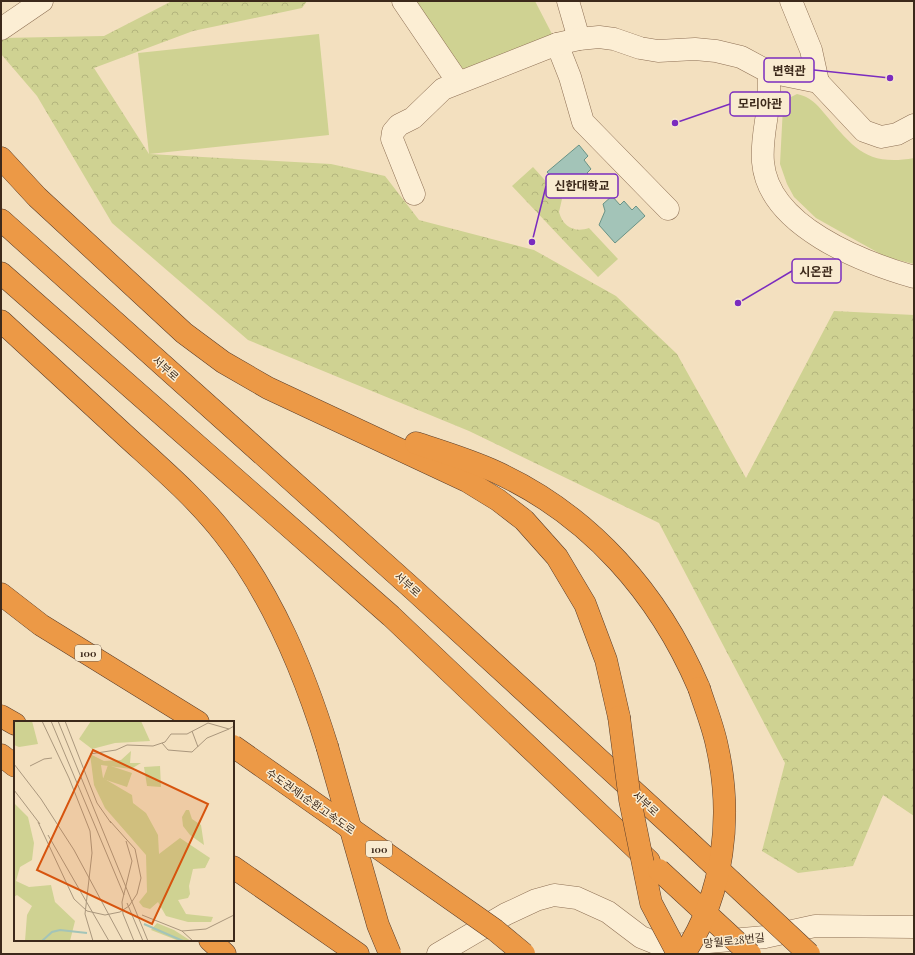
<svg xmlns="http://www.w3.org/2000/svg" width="915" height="955" font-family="'Playfair Display','Noto Sans KR',serif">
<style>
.green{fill:#cfd292}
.forest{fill:url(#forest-crowns)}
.water{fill:#a3c4b8;stroke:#699386}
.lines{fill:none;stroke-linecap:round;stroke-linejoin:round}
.minor-casing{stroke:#8e7055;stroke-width:23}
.highway-casing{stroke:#5b3e2a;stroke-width:23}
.minor{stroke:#fceed4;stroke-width:22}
.highway{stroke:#ec9946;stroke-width:22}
.highway-bridge-casing{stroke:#5b3e2a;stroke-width:23;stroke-linecap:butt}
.highway-bridge{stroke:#ec9946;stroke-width:22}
.labels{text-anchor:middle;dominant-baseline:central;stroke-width:3;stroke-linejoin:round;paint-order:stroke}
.shield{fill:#f9ebd0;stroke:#756351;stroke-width:1}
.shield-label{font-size:10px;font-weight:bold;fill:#3c291b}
.street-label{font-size:11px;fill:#3c291b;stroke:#f9ebd0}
.inset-river{fill:none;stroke:#a3c4b8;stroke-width:2}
.inset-road{fill:none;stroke:#aa977d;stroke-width:1}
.view{fill:#d7540e;fill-opacity:0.15;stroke:#d7540e;stroke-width:2}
.inset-edge{fill:none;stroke:#3c291b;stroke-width:2}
.leader{fill:none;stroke:#7b2cbf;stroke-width:1.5}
.callout-dot{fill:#7b2cbf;stroke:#f9ebd0;stroke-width:1.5}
.callout{fill:#f9ebd0;stroke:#7b2cbf;stroke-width:1.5}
.callout-label{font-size:12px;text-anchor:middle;font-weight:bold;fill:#3c291b}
</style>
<defs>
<pattern id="forest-crowns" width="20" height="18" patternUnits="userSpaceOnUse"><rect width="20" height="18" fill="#cfd292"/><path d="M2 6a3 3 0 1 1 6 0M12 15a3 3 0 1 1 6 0" fill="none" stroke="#b3b47d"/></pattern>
</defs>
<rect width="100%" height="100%" fill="#f3e0bf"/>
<!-- green -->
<g class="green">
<polygon points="412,1 535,1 552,34 466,69 458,68"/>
<polygon points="319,34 329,135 149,154 138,53"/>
<path d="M797,94C810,97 816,103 824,113C852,146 866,167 914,158V264L886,257L848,236L816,218L794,197L787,184L780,164L783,107L789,98Z"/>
</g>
<!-- forest -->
<g class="forest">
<polygon points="172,1 307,1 302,8 193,31 94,68 149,154 331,164 385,176 419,220 534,250 616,296 677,354 746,478 834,311 914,315 914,816 883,795 853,866 798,873 762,851 785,763 659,523 469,431 248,340 112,223 37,96 1,54 1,38 104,36"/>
<path d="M533,167L562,199L559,212C563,227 575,233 589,228L618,259L598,277L512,186Z"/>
</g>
<!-- water -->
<g class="water">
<path d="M579,145L588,156L584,160L591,169L587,173L594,180L587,186C577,183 571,185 564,191L547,172Z"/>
<polygon points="612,196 620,205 624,201 632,210 636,206 645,216 615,243 599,225 605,211 603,204"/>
</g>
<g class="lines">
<defs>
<g id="minor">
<polyline points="403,1 458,82"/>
<polyline points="568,1 579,39"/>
<polyline points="791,1 811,50 818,82"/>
<polyline points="1,29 42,1"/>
<polyline points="557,44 570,77 583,122 668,209"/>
<path d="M914,125L897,134L881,137L864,131L818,82L769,72C769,81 769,90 769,99C767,120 761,141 763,162C768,226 862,262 914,277"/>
<polyline points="414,194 392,139 393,132 399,125 413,118 443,89 557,44 579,39 599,37 614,39 640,48 658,51 695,49 716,51 741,57 769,72"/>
<polyline points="438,954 506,914 536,900 554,895 577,898 608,912 641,937 663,946 765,937 815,926 914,927"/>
</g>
<g id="highway">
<polyline points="1,158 37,197 184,333 223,362 268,388 467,481 498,500 524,520 557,557 585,604 606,660 619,717"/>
<polyline points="1,220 414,590 687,840"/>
<polyline points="1,273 391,616 649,861"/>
<path d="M1,321C43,360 86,399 128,438C162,469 196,498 224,534C273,596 304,672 327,746"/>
<path d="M416,443C443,452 470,460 496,472C590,515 659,594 699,688"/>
<polyline points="1,594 41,625 198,722"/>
<polyline points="1,716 15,724"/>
<polyline points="1,755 15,766"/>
<polyline points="233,867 358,954"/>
<polyline points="210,940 225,954"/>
</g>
</defs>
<!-- minor casing -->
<use href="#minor" class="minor-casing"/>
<!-- highway casing -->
<use href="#highway" class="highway-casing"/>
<!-- minor -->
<use href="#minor" class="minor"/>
<!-- highway -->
<use href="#highway" class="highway"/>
<defs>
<g id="highway-bridge">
<polyline points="619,717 630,800 651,903 678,954"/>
<polyline points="233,746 495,930 524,954"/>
<polyline points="327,746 378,925 390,954"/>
<polyline points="687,840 809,954"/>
<polyline points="659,870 750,954"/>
<path d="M684,954C724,893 733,817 717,746C713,726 705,707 699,688"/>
</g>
</defs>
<!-- highway-bridge casing -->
<use href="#highway-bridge" class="highway-bridge-casing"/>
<!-- highway-bridge -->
<use href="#highway-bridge" class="highway-bridge"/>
</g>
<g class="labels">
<!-- shield labels -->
<g class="shield">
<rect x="75" y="645" width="26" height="16" rx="3"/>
<rect x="366" y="841" width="26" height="16" rx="3"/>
</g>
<g class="shield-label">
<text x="88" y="653">100</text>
<text x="379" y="849">100</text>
</g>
<!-- street labels -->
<g class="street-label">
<text transform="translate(166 368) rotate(42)">서부로</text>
<text transform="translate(408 584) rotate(42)">서부로</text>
<text transform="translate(311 801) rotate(35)">수도권제1순환고속도로</text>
<text transform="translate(646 803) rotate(43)">서부로</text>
<text transform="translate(734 940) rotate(-6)">망월로28번길</text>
</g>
</g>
<!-- overview -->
<g transform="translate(14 721)">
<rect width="220" height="220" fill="#f3e0bf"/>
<path d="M94,44L118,52L113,66L89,58ZM146,45L147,66L133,65L130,46ZM172,89H175L178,98L187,104L190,124L176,114L169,105L168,96ZM143,202L160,209L177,220H165L137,209Z" fill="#cfd292"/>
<path d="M0,0H18L24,23L5,26L0,24ZM77,0H127L136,20L101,22L78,28L65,18ZM117,30L116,42H127L117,48L87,44L89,57L118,74L119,82L132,92L144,114L145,133L166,117L196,137L191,147L179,148L175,165L176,173L174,177L164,179L172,193L199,196L197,201H174L152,195L144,181L136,188L129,186L125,181L133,171L132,134L91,87L80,64L76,33L90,40L107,39ZM0,82L14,96L20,122L18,139L6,146L2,160L15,166L37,164L41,181L61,200L56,220H11L13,194L18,185L3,174L0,176Z" fill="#cfd292"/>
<path class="inset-river" d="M130,203L169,220M28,220L38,211L46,209L73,212"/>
<path class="inset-road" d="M28,0L55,57L76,110L78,132L71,193L79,220M37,0L110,174M44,0L134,220M51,0L83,82L97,102M178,10L184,26M148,22L154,29L178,31L193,17L215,8M76,33L102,29L113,24L139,25L151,21L157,13H173L194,2L215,8L220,5M0,43L27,78L60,129L109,220M16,45L30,38L38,37M0,69L26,103M24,101L60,178L73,190L91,194L106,191L115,185L123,173L127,157L121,128L96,100M34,114L95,220M112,120L118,140L108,181L109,193L120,220M113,182L129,220M128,194L168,210L192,208L220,194M168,210L179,220"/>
<path class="view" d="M79,29L194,83L138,203L23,149Z"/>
<rect width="220" height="220" class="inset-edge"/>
</g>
<!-- callouts -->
<path class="leader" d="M890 78L814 70M675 123L730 104M532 242L546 186M738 303L792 271"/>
<g class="callout-dot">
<circle cx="890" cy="78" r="4"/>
<circle cx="675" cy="123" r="4"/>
<circle cx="532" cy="242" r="4"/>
<circle cx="738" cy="303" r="4"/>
</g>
<g class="callout">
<rect x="764" y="58" width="50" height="24" rx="4"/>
<rect x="730" y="92" width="60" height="24" rx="4"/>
<rect x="546" y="174" width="72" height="24" rx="4"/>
<rect x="792" y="259" width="49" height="24" rx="4"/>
</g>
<g class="callout-label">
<text x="789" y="75">변혁관</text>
<text x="760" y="108">모리아관</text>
<text x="582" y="190">신한대학교</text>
<text x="816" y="276">시온관</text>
</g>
<!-- border -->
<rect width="915" height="955" fill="none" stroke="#3c291b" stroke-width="4"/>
</svg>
